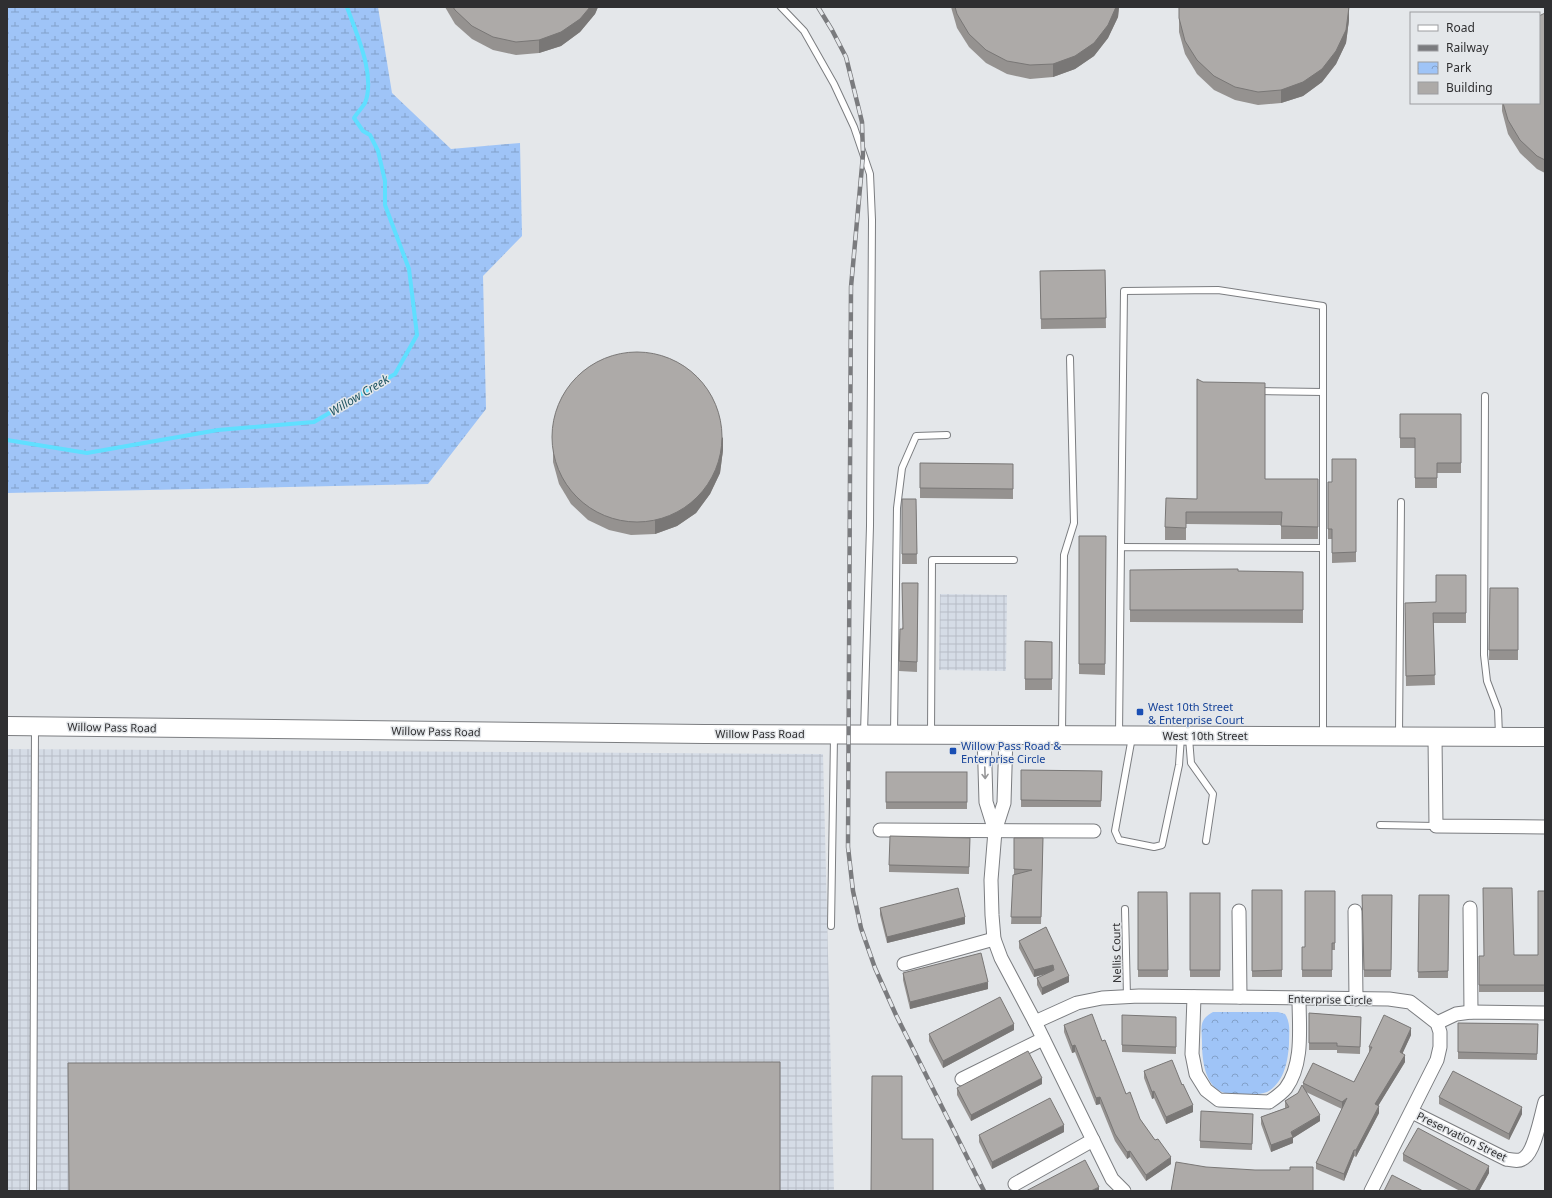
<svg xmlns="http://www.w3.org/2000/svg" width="1552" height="1198" font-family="'Noto Sans',sans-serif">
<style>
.industrial{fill:url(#industrial-grid)}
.wetland{fill:url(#wetland-marsh)}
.park{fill:url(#park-crowns)}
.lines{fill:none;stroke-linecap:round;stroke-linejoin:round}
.stream{stroke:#5fdfff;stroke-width:4}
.service-casing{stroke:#7b7d80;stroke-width:8}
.minor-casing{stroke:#7b7d80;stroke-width:15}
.secondary-casing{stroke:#7b7d80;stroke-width:20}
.service{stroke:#fff;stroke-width:6}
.minor{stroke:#fff;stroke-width:13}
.secondary{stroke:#fff;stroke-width:18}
.rail-casing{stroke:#7a7b7e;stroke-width:4.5}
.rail{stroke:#e4e7ea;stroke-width:3;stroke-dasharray:9;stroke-linecap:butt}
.wall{fill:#959290}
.shaded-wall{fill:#797776}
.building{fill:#adaaa8;stroke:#797776}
.oneway{stroke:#979798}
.transit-dot{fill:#1a4fb4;stroke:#e4e7ea;stroke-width:1.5}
.labels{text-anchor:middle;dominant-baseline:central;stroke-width:3;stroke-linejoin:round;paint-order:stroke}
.transit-label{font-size:11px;fill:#164399;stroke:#e4e7ea;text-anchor:start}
.street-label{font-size:11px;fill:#2f2f31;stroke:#e4e7ea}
.water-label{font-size:12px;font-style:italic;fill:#205663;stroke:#e4e7ea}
</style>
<defs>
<pattern id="industrial-grid" width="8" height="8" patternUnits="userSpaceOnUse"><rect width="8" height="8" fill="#d5dce6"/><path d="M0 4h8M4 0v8" fill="none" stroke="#b7bdc6"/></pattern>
<pattern id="wetland-marsh" width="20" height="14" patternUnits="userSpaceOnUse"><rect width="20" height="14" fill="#9fc4f7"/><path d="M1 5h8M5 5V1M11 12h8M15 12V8" fill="none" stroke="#82a0c9"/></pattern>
<pattern id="park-crowns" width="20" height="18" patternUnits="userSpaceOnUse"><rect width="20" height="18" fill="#9fc4f7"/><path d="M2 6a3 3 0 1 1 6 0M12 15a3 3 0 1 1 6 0" fill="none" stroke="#82a0c9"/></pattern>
</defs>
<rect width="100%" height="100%" fill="#e4e7ea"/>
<!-- industrial -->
<g class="industrial">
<polygon points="940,594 1007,595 1006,671 939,670"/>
<polygon points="7,749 823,754 834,1191 7,1191"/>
</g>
<!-- wetland -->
<polygon class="wetland" points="7,7 378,7 392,93 451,149 520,143 522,236 483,276 486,409 428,484 7,493"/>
<!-- park -->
<path class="park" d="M1213,1012H1278L1285,1014C1291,1023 1289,1033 1289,1044C1288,1061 1284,1083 1267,1092C1260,1095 1251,1094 1243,1094C1237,1094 1230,1095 1225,1093C1205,1088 1202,1060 1202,1043C1202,1028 1198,1020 1213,1012Z"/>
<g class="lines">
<!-- stream -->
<path class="stream" d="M7,440L87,453L218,430L314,422L395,374L417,335L409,269L385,205V181L378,151L370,135L363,131L354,118C357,113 362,108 365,103C376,75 356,33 347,7"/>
<defs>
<g id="service">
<polyline points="781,7 804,31 834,84 854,127 870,174 872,220 870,526 864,733"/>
<polyline points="1257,391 1323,392"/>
<polyline points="1485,396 1484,655 1487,681 1498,710 1499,735"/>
<polyline points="1121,547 1124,291 1218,290 1323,306 1323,548"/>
<polyline points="1062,733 1064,555 1074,523 1070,358"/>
<polyline points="894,734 897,508 902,468 916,436 947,435"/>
<polyline points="931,734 932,560 1014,560"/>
<polyline points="1119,734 1121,547 1323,548 1323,734"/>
<polyline points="1399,734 1401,502"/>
<polyline points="1132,737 1115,831 1119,840 1154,847 1162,845 1179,765 1181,737"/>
<polyline points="1189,738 1191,763 1213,794 1206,841"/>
<polyline points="1380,825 1436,826"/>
<polyline points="1125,909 1127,997"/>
<polyline points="831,926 834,737"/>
<polyline points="33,1191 35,728"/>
</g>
<g id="minor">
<polyline points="984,734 986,802 995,831"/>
<polyline points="1006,734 1004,803 995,831 991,880 992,915 994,939 1001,958 1035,1022"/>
<polyline points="1435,737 1436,826 1545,827"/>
<polyline points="880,830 1094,831"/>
<polyline points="1470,908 1471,1012"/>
<polyline points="1239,911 1240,997"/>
<polyline points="1355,911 1356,999"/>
<polyline points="904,964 994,939"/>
<path d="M1194,997L1192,1054L1196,1074L1206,1090L1219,1100L1269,1102C1275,1098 1282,1093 1286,1088C1304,1063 1299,1027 1299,998"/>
<polyline points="1437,1023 1456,1014 1471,1012 1545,1013"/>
<polyline points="962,1079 1043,1039"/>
<path d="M1412,1112L1506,1159C1512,1160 1519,1162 1524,1158C1535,1151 1541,1115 1545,1102"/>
<polyline points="1015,1184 1093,1140"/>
<polyline points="1124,1191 1112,1179 1035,1022 1077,1003 1102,998 1139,996 1389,999 1410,1002 1437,1023 1440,1032 1440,1047 1437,1060 1371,1191"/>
</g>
<polyline id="secondary" points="7,726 704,734 1545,737"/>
</defs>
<!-- service casing -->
<use href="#service" class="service-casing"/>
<!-- minor casing -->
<use href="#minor" class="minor-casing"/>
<!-- secondary casing -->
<use href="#secondary" class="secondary-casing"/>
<!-- service -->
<use href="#service" class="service"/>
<!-- minor -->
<use href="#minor" class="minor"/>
<!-- secondary -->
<use href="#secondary" class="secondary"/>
<defs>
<polyline id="rail" points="818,7 832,30 846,57 862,122 863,155 851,287 848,847 853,891 861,928 875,968 896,1015 984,1191"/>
</defs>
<!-- rail casing -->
<use href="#rail" class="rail-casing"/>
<!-- rail -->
<use href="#rail" class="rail"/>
</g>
<!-- wall -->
<g class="wall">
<polygon points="445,7 598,7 595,14 580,32 561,46 539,53 516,55 493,50 472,39 455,24"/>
<polygon points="951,7 1119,7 1118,17 1108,38 1094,56 1075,69 1053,77 1030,79 1007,74 986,63 969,47 957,28"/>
<polygon points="1179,7 1349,20 1346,43 1336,64 1322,82 1303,96 1281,103 1258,105 1235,100 1214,90 1197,74 1185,54 1179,32"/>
<polygon points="1545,13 1545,173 1537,169 1520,153 1508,134 1502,111 1502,103 1539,103"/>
<polygon points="1105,270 1106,328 1041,329 1040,271"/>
<polygon points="1400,414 1461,414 1461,473 1437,473 1437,488 1415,488 1415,448 1400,448"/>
<polygon points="553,425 723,450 720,473 710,494 696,513 677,526 655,534 631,535 609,530 588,520 571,504 559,484 553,462"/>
<polygon points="1356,459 1356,562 1332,563 1332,539 1328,539 1328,482 1332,482"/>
<polygon points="920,463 1013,464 1013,499 920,498"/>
<polygon points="1265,479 1318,479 1318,539 1281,539 1281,525 1186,524 1186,540 1165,540 1165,527 1197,499"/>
<polygon points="902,499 916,499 917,564 902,564"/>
<polygon points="1079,536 1106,536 1105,675 1079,674"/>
<polygon points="1130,570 1303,572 1303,623 1130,622"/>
<polygon points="1466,575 1466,623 1433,623 1435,685 1406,686 1405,613 1436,602"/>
<polygon points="918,583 917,672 899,671 900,629 902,629"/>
<polygon points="1490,588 1518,588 1518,660 1489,660"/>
<polygon points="1025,641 1052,642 1052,690 1025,690"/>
<polygon points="1021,770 1102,771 1101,807 1021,807"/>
<rect x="886" y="772" width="81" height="37"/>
<polygon points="970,838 969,874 889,872 889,865"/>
<polygon points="1014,838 1043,838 1041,924 1011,924 1014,875"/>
<rect x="1252" y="890" width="30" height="87"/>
<polygon points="1335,891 1335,950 1332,950 1332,977 1302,977 1302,947 1305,947"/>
<polygon points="1545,891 1545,992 1479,992 1479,956 1538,955"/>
<polygon points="1138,892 1167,892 1168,977 1138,977"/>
<rect x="1190" y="893" width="30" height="84"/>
<polygon points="1362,895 1392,895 1391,977 1364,977"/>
<polygon points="1419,895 1449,895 1448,978 1418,978"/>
<polygon points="880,908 965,924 887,943 880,915"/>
<polygon points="1046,927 1069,982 1042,995 1037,985 1037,978 1046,974 1034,977 1019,948 1019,941"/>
<polygon points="903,973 988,989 910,1009 903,980"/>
<polygon points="1309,1013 1361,1017 1360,1054 1337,1053 1337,1050 1309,1050"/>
<polygon points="1176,1017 1176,1054 1122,1052 1122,1045"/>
<polygon points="1458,1023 1538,1024 1537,1060 1458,1059"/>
<polygon points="1064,1025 1102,1041 1126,1094 1140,1119 1171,1164 1146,1181 1130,1157 1127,1159 1115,1141 1100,1104 1096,1105 1075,1052 1072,1053 1064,1032"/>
<polygon points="1014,1030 943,1068 929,1041 929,1034"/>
<polygon points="1411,1035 1402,1054 1405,1062 1378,1106 1379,1113 1356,1157 1354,1156 1344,1181 1316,1169 1316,1163 1343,1108 1342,1109 1306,1092 1320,1121 1293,1138 1293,1143 1271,1152 1261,1124 1261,1117 1285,1108 1285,1101 1298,1093 1303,1086 1303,1083 1354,1082 1369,1053 1369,1047"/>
<polygon points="1144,1071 1182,1085 1193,1112 1166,1124 1154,1098 1152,1099 1144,1078"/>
<polygon points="1042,1084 971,1121 957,1095 957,1088"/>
<polygon points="1439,1097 1522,1114 1509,1140 1439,1104"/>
<polygon points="1253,1114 1252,1150 1200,1148 1200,1141"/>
<polygon points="1064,1132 992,1169 979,1142 979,1135"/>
<polygon points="1403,1154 1489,1173 1479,1191 1460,1191 1403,1161"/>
</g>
<!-- shaded-wall -->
<g class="shaded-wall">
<polygon points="590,7 598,7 595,14 580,32 561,46 539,53 539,40"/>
<polygon points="1116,7 1119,7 1118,17 1108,38 1094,56 1075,69 1053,77 1053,64"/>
<polygon points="1349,7 1349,20 1346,43 1336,64 1322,82 1303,96 1281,103 1281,90"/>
<polygon points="723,437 723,450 720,473 710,494 696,513 677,526 655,534 655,520"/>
<polygon points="965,917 965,924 887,943 887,937"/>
<polygon points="1053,965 1053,972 1034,977 1034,970"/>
<polygon points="1069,976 1069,982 1042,995 1042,988"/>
<polygon points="988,982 988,989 910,1009 910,1002"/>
<polygon points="1014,1024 1014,1030 943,1068 943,1061"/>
<polygon points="1411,1028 1411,1035 1400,1059 1400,1052"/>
<polygon points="1075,1045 1075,1052 1072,1053 1072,1046"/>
<polygon points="1405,1055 1405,1062 1375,1111 1375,1104"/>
<polygon points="1042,1078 1042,1084 971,1121 971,1115"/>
<polygon points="1154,1091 1154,1098 1152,1099 1152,1092"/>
<polygon points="1100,1097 1100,1104 1096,1105 1096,1098"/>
<polygon points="1347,1098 1347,1105 1342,1109 1342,1102"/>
<polygon points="1193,1105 1193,1112 1166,1124 1166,1117"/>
<polygon points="1379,1106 1379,1113 1356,1157 1356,1150"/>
<polygon points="1522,1107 1522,1114 1509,1140 1509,1134"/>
<polygon points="1320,1115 1320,1121 1293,1138 1293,1143 1271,1152 1271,1145"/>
<polygon points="1064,1125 1064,1132 992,1169 992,1162"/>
<polygon points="1354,1150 1354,1156 1344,1181 1344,1174"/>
<polygon points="1130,1151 1130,1157 1127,1159 1127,1152"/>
<polygon points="1171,1157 1171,1164 1146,1181 1146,1175"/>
<polygon points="1489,1166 1489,1173 1479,1191 1475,1191"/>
<polygon points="1099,1187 1099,1191 1091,1191"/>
</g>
<!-- building -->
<g class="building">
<polygon points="453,7 590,7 580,19 561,32 539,40 516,42 493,37 472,26 455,10"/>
<polygon points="955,7 1116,7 1108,25 1094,43 1075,56 1053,64 1030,65 1007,61 986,50 969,34 957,14"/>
<polygon points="1179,7 1349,7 1346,30 1336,51 1322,69 1303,82 1281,90 1258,92 1235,87 1214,76 1197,60 1185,41 1179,18"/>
<polygon points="1545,13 1545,160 1537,156 1520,140 1508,120 1503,103 1539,103 1539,16"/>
<polygon points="1105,270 1106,318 1041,319 1040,271"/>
<circle cx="637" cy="437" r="85"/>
<polygon points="1197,379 1203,382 1265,383 1265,479 1318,479 1318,527 1281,526 1282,512 1186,512 1186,528 1165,527 1166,498 1197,499"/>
<polygon points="1400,414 1461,414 1461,463 1437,463 1437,478 1415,478 1415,438 1400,438"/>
<polygon points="1332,459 1356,459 1356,552 1332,553 1332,529 1328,529 1328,482 1332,482"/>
<polygon points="920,463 1013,464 1013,489 920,488"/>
<polygon points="902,499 916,499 917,554 902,554"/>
<polygon points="1079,536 1106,536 1105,664 1079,664"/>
<polygon points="1238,569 1238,571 1303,572 1303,610 1130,610 1130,570"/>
<polygon points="1436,575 1466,575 1466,613 1433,613 1435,675 1406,676 1405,603 1436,602"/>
<polygon points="902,583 918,583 917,662 899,661 900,629 903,629"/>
<polygon points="1490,588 1518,588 1518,650 1489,650"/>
<polygon points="1025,641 1052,642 1052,679 1025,679"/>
<polygon points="1021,770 1102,771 1101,801 1021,800"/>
<rect x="886" y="772" width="81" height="30"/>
<polygon points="890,836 970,838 969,867 889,865"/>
<polygon points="1014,838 1043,838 1041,917 1011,917 1013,875 1032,870 1014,869"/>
<polygon points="958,888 965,917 887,937 880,908"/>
<polygon points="1483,888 1512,888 1514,955 1538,955 1538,891 1545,891 1545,985 1479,985 1479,956 1484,956"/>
<polygon points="1252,890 1282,890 1282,970 1252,971"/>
<polygon points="1305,891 1335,891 1335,943 1332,943 1332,970 1302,970 1302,947 1305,947"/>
<polygon points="1138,892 1167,892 1168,970 1138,970"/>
<rect x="1190" y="893" width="30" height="77"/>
<polygon points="1362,895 1392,895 1391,970 1364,970"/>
<polygon points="1419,895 1449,895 1448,971 1418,972"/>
<polygon points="1046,927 1069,976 1042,988 1037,978 1054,970 1053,965 1034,970 1019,941"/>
<polygon points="981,953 988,982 910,1002 903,973"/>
<polygon points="1000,997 1014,1024 943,1061 929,1034"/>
<polygon points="1309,1013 1361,1017 1360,1047 1337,1046 1337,1043 1309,1043"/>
<polygon points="1092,1014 1102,1041 1105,1040 1126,1094 1130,1092 1140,1119 1155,1140 1158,1139 1171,1157 1146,1175 1130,1151 1127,1152 1115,1134 1100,1097 1096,1098 1075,1045 1072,1046 1064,1025"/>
<polygon points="1122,1015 1176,1017 1176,1047 1122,1045"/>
<polygon points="1384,1015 1411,1028 1400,1052 1405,1055 1375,1104 1379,1106 1356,1150 1354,1150 1344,1174 1316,1163 1347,1098 1342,1102 1303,1083 1313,1063 1354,1082 1372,1047 1369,1047"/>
<polygon points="1458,1023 1538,1024 1537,1054 1458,1052"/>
<polygon points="1028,1051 1042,1078 971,1115 957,1088"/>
<polygon points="1172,1060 1182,1085 1183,1084 1193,1105 1166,1117 1154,1091 1152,1092 1144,1071"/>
<polygon points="780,1062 780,1191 69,1191 68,1063"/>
<polygon points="1453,1071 1522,1107 1509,1134 1439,1097"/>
<polygon points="872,1076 902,1076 902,1139 933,1139 933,1191 871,1191"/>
<polygon points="1302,1085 1320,1115 1291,1132 1293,1137 1271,1145 1261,1117 1289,1107 1285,1101 1298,1093"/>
<polygon points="1050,1098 1064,1125 992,1162 979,1135"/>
<polygon points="1201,1111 1253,1114 1252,1144 1200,1141"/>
<polygon points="1418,1128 1489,1166 1475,1191 1472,1191 1403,1154"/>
<polygon points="1085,1160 1099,1187 1091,1191 1026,1191"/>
<polygon points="1176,1162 1206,1167 1255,1170 1290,1170 1290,1167 1313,1167 1313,1191 1171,1191"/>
<polygon points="1392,1175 1423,1191 1384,1191"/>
</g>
<!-- one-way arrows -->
<defs><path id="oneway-shaft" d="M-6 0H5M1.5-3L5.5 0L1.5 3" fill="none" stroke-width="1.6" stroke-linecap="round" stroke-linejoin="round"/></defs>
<use class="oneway" href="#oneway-shaft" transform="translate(985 773) rotate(88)"/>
<!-- markers -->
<g class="transit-dot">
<rect x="1136" y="708" width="8" height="8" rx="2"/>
<rect x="949" y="747" width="8" height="8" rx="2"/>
</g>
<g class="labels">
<!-- transit labels -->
<g class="transit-label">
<text x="1148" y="706">West 10th Street<tspan x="1148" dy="13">&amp; Enterprise Court</tspan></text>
<text x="961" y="745">Willow Pass Road &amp;<tspan x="961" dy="13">Enterprise Circle</tspan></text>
</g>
<!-- street labels -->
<g class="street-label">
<text transform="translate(112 727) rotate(1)">Willow Pass Road</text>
<text transform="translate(436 731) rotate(1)">Willow Pass Road</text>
<text x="760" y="733">Willow Pass Road</text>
<text x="1205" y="735">West 10th Street</text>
<text transform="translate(1116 953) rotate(-91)">Nellis Court</text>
<text transform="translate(1330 999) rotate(1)">Enterprise Circle</text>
<text transform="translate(1462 1136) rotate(26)">Preservation Street</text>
</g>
<!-- water labels -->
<g class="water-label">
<text transform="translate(359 395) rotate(-31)">Willow Creek</text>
</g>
</g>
<!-- border -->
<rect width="1552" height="1198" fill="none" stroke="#2f2f31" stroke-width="16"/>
<!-- legend -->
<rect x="1410" y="12" width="130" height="92" fill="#e4e7ea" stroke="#9c9da0"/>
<rect x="1418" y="25" width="20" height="6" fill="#ffffff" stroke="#9c9da0"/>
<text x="1446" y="32" font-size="12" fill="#2f2f31">Road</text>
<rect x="1418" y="45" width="20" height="6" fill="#7a7b7e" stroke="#9c9da0"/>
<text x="1446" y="52" font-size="12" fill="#2f2f31">Railway</text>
<rect x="1418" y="62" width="20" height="12" fill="url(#park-crowns)" stroke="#9c9da0"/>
<text x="1446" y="72" font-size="12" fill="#2f2f31">Park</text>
<rect x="1418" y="82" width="20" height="12" fill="#adaaa8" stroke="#9c9da0"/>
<text x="1446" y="92" font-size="12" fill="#2f2f31">Building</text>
</svg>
